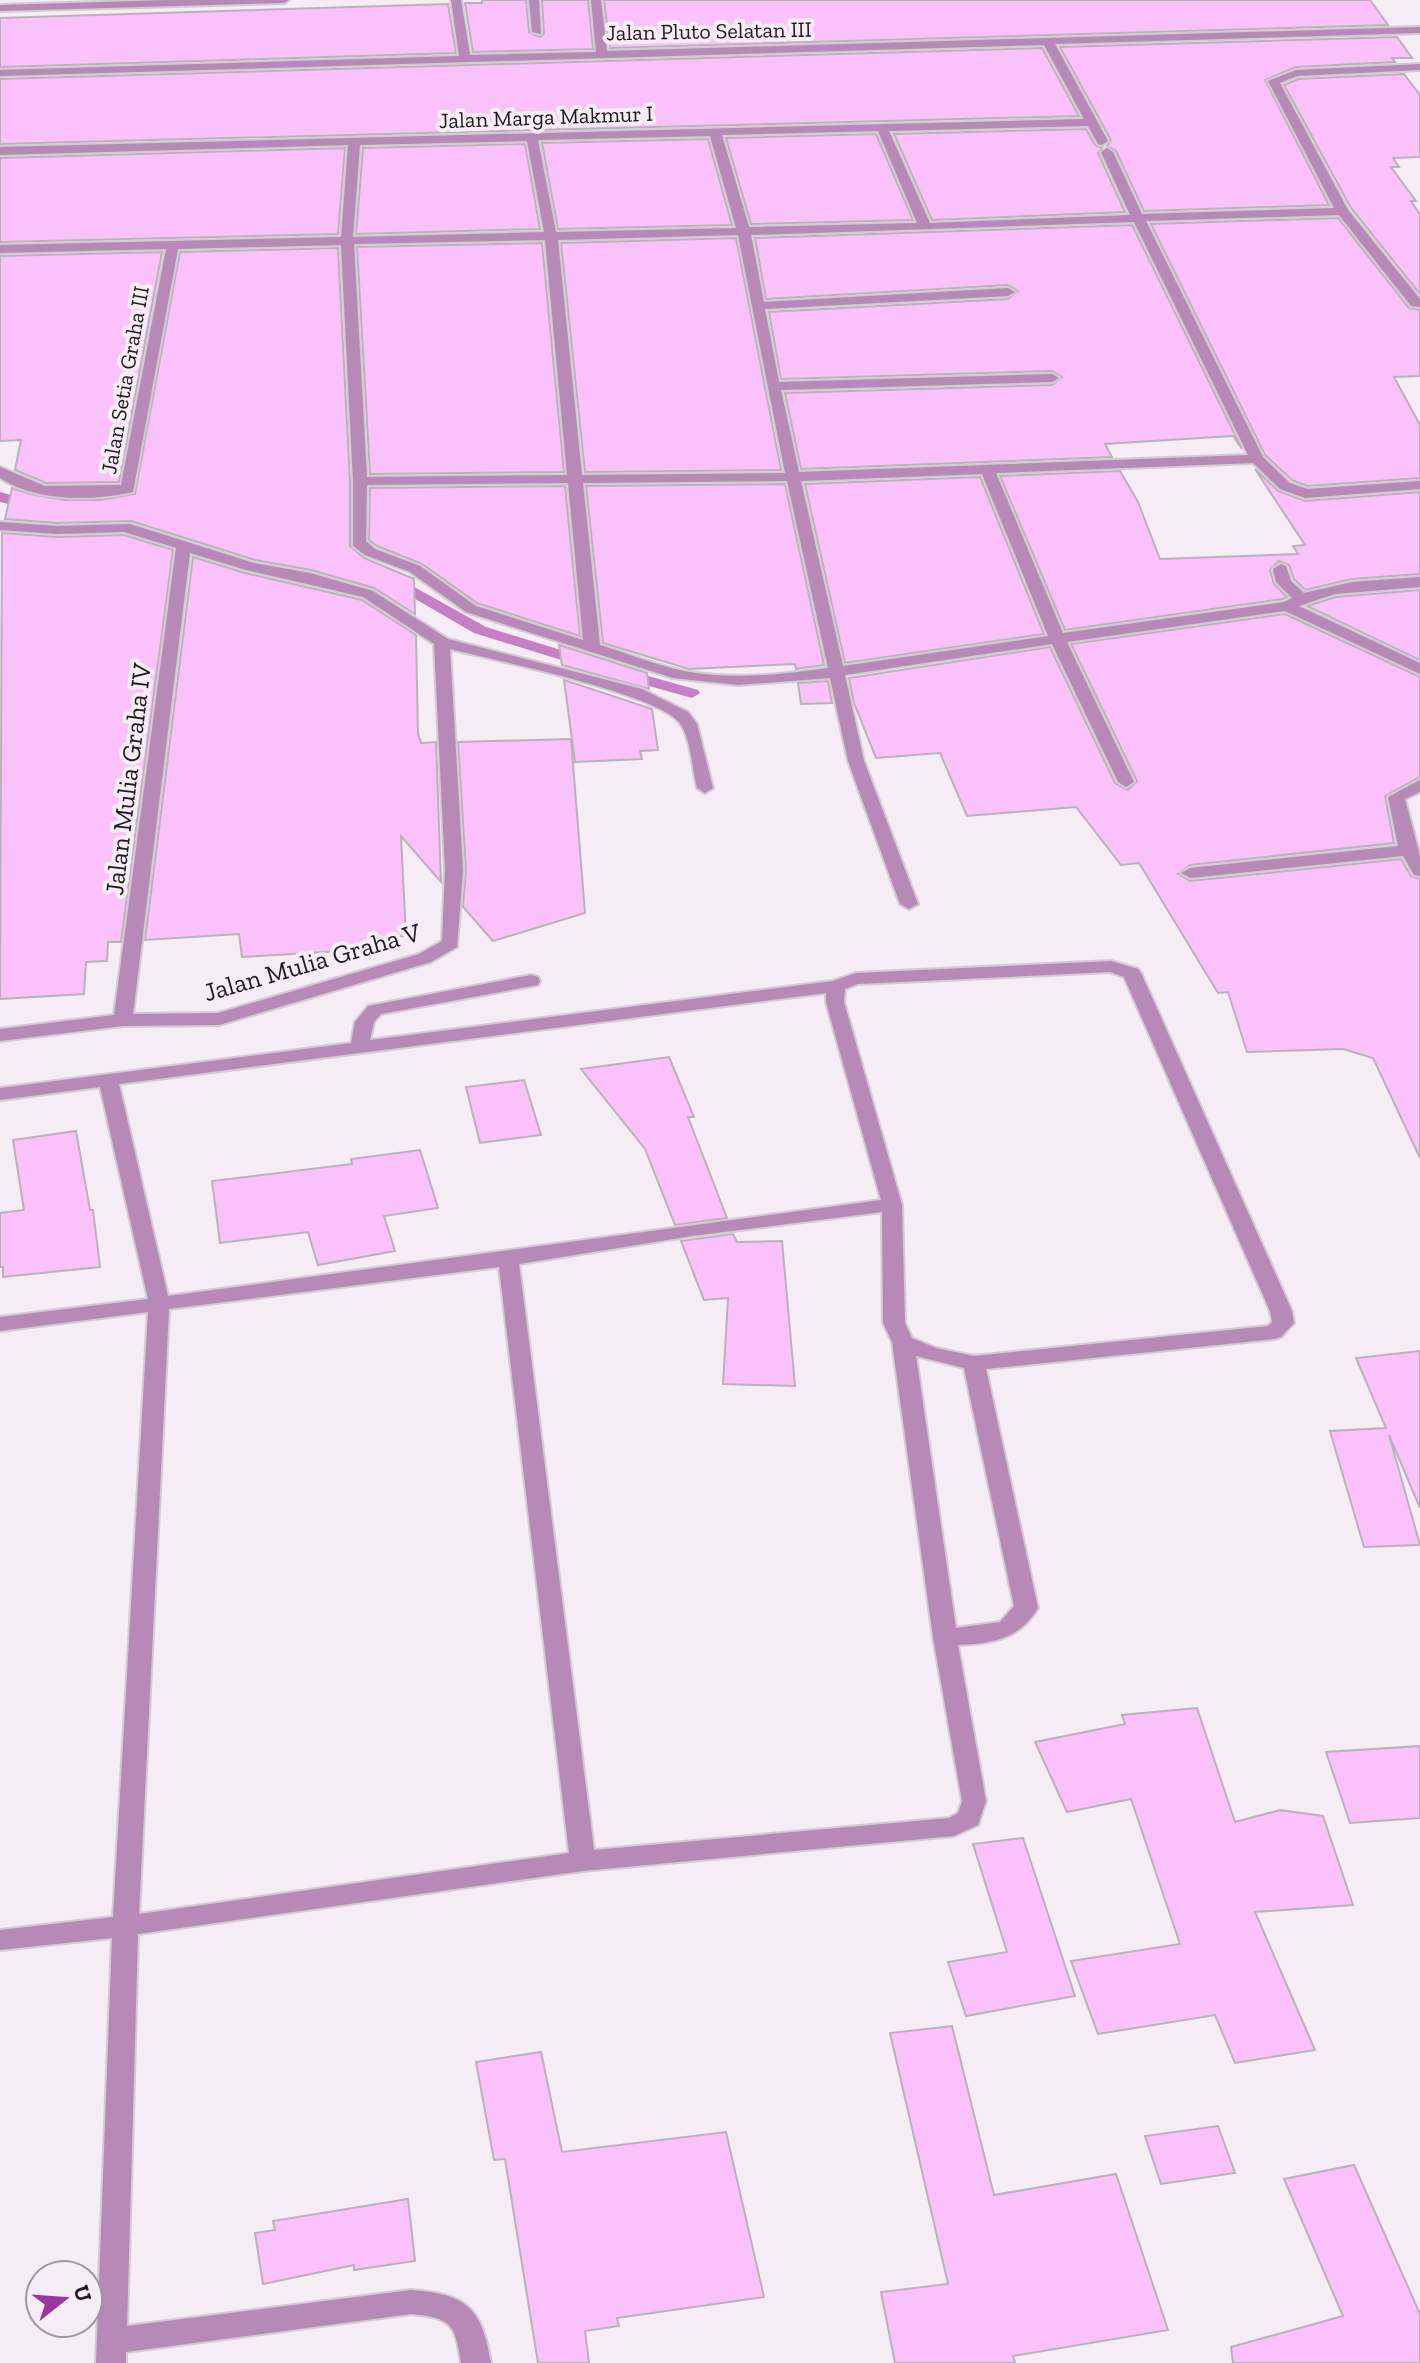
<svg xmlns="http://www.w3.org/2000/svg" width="1420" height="2363" font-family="'Zilla Slab',serif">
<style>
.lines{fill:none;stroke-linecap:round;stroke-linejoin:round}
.stream{fill:#c47fc5;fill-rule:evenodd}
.building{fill:#fbc1fb;stroke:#bbb1bb;stroke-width:2}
.minor-casing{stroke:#d3cad3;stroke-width:4}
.minor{fill:#b689b6;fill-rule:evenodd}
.labels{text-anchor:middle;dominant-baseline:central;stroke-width:8;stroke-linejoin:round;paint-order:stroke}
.far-street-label{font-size:22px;fill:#1e1a1e;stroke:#f6ecf6}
.street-label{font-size:26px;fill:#1e1a1e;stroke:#f6ecf6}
</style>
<rect width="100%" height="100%" fill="#f6ecf6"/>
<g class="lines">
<!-- stream -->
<g class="stream">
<polygon points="0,492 40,503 42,506 35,510 0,502"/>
<polygon points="391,574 486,627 590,659 592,662 584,667 474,633 386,582 386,576"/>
<polygon points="623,669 698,690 700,693 692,698 617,677 615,674"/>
</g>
</g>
<!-- building -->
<g class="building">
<polygon points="482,0 526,0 529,32 540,37 544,34 542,0 588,0 593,49 473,52 465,3 482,3"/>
<polygon points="604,0 1370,0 1388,25 610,48"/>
<polygon points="448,4 456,53 0,67 0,18"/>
<polygon points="1397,37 1412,58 1392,58 1395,62 1296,67 1265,80 1329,205 1144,211 1116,151 1107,146 1111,140 1060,47"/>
<polygon points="1042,48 1079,116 0,144 0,79"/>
<polygon points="1404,74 1420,95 1420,157 1393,158 1399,167 1391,167 1416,201 1411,201 1420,214 1420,294 1351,208 1284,85 1298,79"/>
<polygon points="1086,129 1095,145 1102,148 1098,153 1125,212 932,220 894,134"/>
<polygon points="876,134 913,220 751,224 726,138"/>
<polygon points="708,139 732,225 558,229 542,143"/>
<polygon points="525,144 540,229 356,234 363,148"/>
<polygon points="345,148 338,234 0,242 0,158"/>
<polygon points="1338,218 1409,308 1420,310 1420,376 1394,377 1420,425 1420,478 1307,486 1292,480 1265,455 1151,224"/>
<polygon points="1132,225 1242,449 1233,436 1105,444 1112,457 801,469 785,393 1052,385 1062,377 1052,371 781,379 769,312 1008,299 1018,291 1008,285 766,299 755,238"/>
<polygon points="736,238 781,470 585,472 561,243"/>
<polygon points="542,243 564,472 370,474 357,247"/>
<polygon points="338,248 350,481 350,546 364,558 414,579 415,614 374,588 311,570 255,560 131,521 57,523 5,519 12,488 30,494 65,500 100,500 135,494 180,252"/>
<polygon points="162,252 119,482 46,483 15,470 21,440 0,441 0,256"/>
<polygon points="1255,469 1278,491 1305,501 1420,492 1420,574 1352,579 1305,590 1294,579 1289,565 1279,561 1270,570 1274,584 1287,597 1283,599 1065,630 1000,476 1120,471 1138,502 1160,559 1298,554 1293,546 1305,545"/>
<polygon points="980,477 1044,634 845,663 805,484"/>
<polygon points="785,484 824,665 796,669 795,664 689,669 603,643 586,486"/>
<polygon points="565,486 580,636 477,603 422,564 377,546 369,540 370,488"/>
<polygon points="2,533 57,537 124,535 173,550 121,942 108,942 107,961 86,962 84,994 0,999"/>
<polygon points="193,557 245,573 362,600 416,635 418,733 421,743 436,742 441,882 401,836 406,936 390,937 391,944 360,946 360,950 242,957 239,934 145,940"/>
<polygon points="1420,590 1420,660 1307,606 1336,597"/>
<polygon points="1285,614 1420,677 1420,777 1385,796 1394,843 1190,865 1178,874 1190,881 1401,859 1411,876 1420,879 1420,1158 1373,1058 1343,1049 1247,1052 1228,992 1218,993 1139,863 1121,865 1076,807 967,816 940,753 876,758 854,703 849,678 1050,647 1115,783 1128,790 1137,781 1071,644"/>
<polygon points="559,645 647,673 649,689 562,665"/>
<polygon points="564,680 652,709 658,750 640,751 642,759 575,762"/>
<polygon points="828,681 832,703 801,704 798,683"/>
<polygon points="571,739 585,913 493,941 463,907 466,870 458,742"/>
<polygon points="669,1057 694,1117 688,1117 727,1218 675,1225 645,1149 581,1069"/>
<polygon points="524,1080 541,1135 480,1143 466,1087"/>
<polygon points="76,1131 90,1210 93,1210 100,1267 3,1277 3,1267 0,1267 0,1213 24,1210 13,1140"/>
<polygon points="420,1150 438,1208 384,1216 395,1251 318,1265 308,1232 220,1243 212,1181 352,1164 351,1159"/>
<polygon points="733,1234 737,1242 782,1241 795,1386 723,1384 728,1298 704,1300 681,1241"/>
<polygon points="1420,1351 1420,1508 1389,1435 1420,1545 1364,1547 1330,1431 1386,1428 1356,1358"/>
<polygon points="1197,1708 1235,1822 1280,1810 1323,1816 1353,1905 1255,1912 1315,2050 1235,2063 1215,2015 1098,2034 1071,1961 1180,1944 1131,1799 1067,1812 1035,1742 1125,1724 1122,1715"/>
<polygon points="1420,1746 1420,1818 1350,1823 1326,1752"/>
<polygon points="1023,1838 1075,1996 966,2016 948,1962 1007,1952 973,1844"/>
<polygon points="952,2026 994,2195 1116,2174 1168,2330 1013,2356 1015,2363 895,2363 881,2292 948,2284 890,2033"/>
<polygon points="541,2052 562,2152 726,2132 764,2297 617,2318 619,2326 585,2331 589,2363 538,2363 505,2159 494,2160 476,2062"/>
<polygon points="1218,2126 1235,2173 1161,2184 1145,2136"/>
<polygon points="1354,2165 1420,2314 1420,2363 1233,2363 1231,2347 1343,2316 1284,2179"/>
<polygon points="408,2199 415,2261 354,2270 354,2265 263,2284 255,2233 275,2230 273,2221"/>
</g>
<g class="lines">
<defs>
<g id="minor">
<polygon points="169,0 289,0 284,3 0,11 0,5"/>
<path d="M451,0H461L470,55L596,52L591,0H601L607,51L1420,27V33L1055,44L1108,141L1102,145L1098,144L1088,126L889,131L930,223L1130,215L1101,152L1107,148L1113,152L1142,214L1334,208L1268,81L1296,70L1420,64V70L1297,76L1280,83L1348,210L1420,299V307L1411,306L1339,215L1146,221L1263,457L1290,483L1307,489L1420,481V489L1305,498L1280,489L1253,463L996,473L1063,633L1284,602L1292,598L1276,582L1273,569L1281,564L1286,566L1291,581L1304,593L1352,582L1420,577V587L1335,594L1299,606L1420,663V674L1285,611L1067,642L1134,782L1126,787L1118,782L1052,644L845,675L864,761L918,904L909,909L900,904L848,761L830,678L738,685L673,678L466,612L410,572L365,555L353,546V481L341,245L178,249L133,492C92,501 36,502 0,478V467L45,486L121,485L166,249L0,253V245L341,237L348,145L0,155V147L1084,119L1044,45L0,76V70L459,56ZM878,131L917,223L749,227L722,135ZM710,136L736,228L556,232L538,140ZM527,141L544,232L353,237L360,145ZM1134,222L1248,455L799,472L781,390L1052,382L1059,378L1052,374L779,382L765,309L1008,296L1015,292L1008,288L764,302L751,235ZM738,235L785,473L582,475L558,240ZM545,240L567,475L367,477L354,244ZM982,474L1048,636L843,666L801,481ZM787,481L828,668C780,675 731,680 684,671C655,665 627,653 600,645L583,483ZM568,483L583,640L476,606L420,566L375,549L366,541L367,485Z"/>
<polygon points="529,0 539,0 541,34 532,32"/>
<path d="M0,522L57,526L130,524L254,563L310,573L373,591L448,639L642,689L688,712L697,724L713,788L705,793L697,788C692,769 691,737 679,722C655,693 494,660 450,649L463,870L457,947L431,962L219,1025L123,1026L0,1041V1029L114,1015L176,548L124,532L57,534L0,530ZM190,553L246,570L363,597L434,644L445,870L442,941L419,954L218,1013L133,1014Z"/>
<polygon points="1420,780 1420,792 1405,799 1420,856 1420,876 1414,875 1403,856 1190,878 1181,873 1190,868 1398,846 1388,797"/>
<path d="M1111,961L1138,969L1141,973L1292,1311L1294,1323L1281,1337L1274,1339L986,1369L1038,1608C1020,1639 992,1644 958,1645L986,1801L978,1825L954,1836L583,1871L138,1934L127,2326L411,2290C467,2294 482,2308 491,2363H461C455,2323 451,2318 411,2314L126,2352V2363H96L112,1938L0,1950V1930L113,1917L148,1312L0,1331V1317L148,1299L100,1087L0,1100V1088L351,1043L355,1022L368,1006L531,975L538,977L540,981L538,985L381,1014L374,1022L370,1040L833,981L856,973ZM1110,972L1124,977L1270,1311L1272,1322L1268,1326L974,1356L936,1348L912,1338L905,1323L902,1205L844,1002L845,989L858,984ZM826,993V1002L881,1200L168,1296L119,1084ZM882,1212L883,1323L892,1342L933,1637L962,1801L958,1813L949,1818L594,1850L519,1264L692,1236ZM499,1267L569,1853L139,1914L169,1309ZM916,1356L964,1368L1014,1606L1000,1622L956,1628Z"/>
</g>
</defs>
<!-- minor casing -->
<use href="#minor" class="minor-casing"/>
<!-- minor -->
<use href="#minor" class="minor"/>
</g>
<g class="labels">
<!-- far-street labels -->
<g class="far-street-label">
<text transform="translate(709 31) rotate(-1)">Jalan Pluto Selatan III</text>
<text transform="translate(546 117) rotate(-2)">Jalan Marga Makmur I</text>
<text transform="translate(125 380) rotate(-80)">Jalan Setia Graha III</text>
</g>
<!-- street labels -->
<g class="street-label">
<text transform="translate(128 779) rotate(-83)">Jalan Mulia Graha IV</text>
<text transform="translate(312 962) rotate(-16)">Jalan Mulia Graha V</text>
</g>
</g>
<!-- north arrow -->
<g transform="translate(64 2299) rotate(73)"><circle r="38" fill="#f6ecf6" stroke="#a098a0" stroke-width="2"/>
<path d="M0-6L14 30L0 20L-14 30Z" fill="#99379d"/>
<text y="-12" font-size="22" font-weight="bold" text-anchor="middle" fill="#1e1a1e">U</text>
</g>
</svg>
